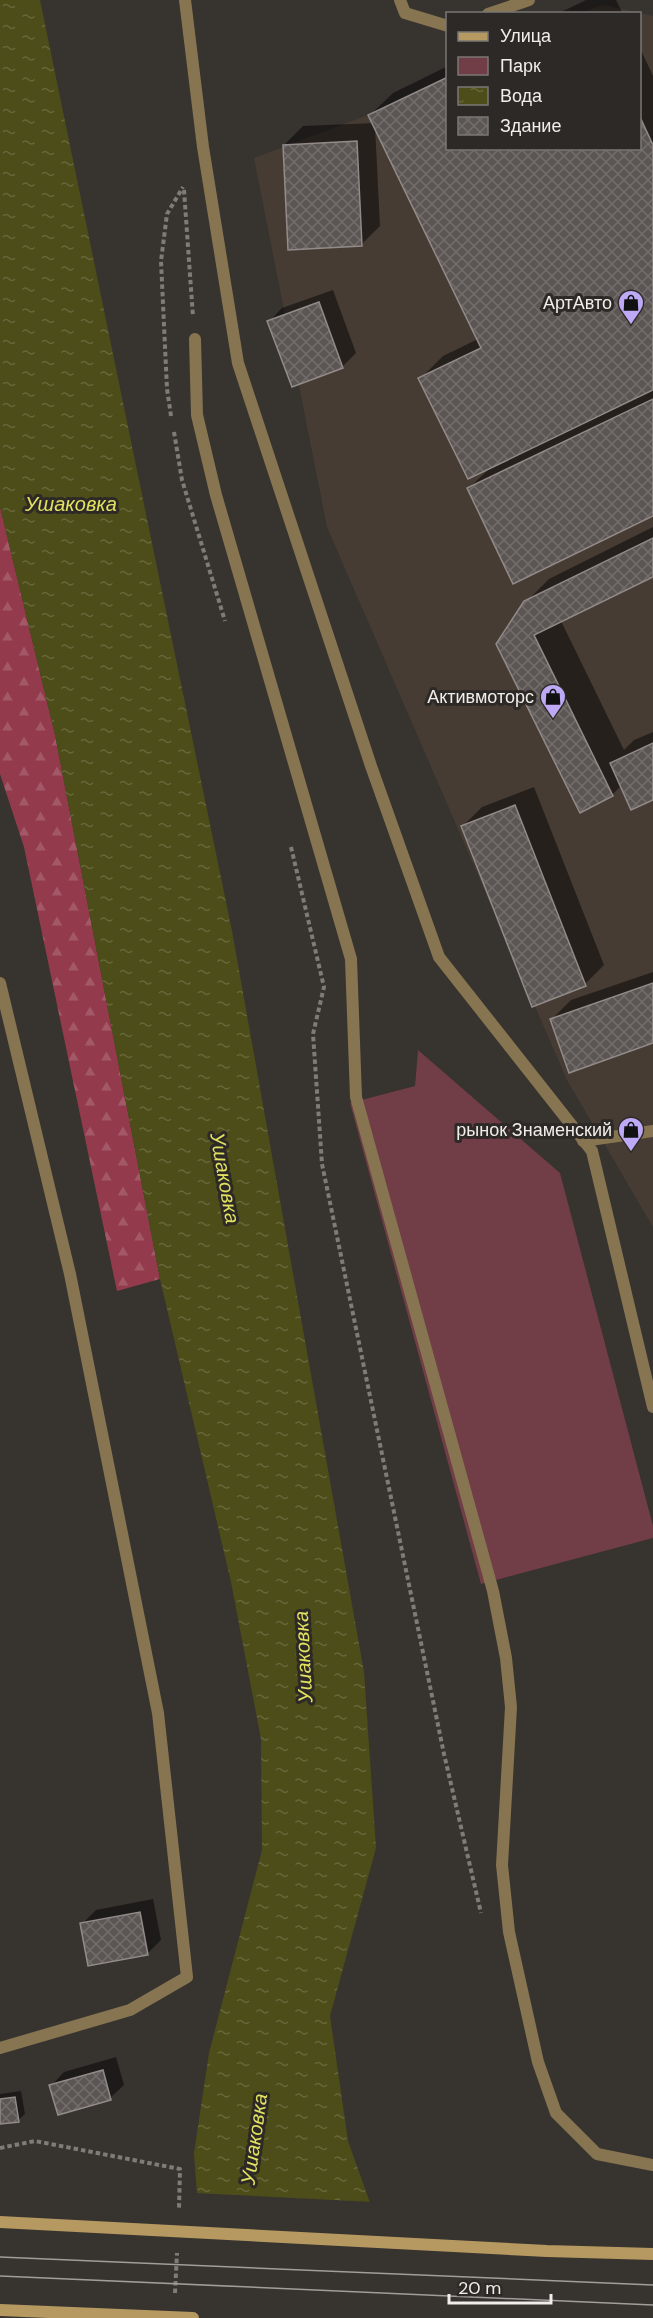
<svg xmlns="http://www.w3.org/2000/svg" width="653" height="2318" font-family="'DM Sans',sans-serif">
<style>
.built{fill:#463c34}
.green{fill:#713d46}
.forest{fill:url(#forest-firs)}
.water{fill:url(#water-ripples)}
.pier{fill:#37332f}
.shadow{fill:#0007}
.building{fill:url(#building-cross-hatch);stroke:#928b89;stroke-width:1.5}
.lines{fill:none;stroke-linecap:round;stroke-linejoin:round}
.path{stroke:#7f7b78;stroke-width:4;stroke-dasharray:4.5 3;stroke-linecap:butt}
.lane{stroke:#877552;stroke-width:12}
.street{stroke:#877552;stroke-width:12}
.secondary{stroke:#b59961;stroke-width:12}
.tram{stroke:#a19d9a;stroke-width:1.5}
.labels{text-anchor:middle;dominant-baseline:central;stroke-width:6;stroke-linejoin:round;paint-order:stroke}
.poi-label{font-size:18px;fill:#f0edea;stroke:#2d2926;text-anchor:end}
.water-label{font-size:20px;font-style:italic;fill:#e2e160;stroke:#2d2926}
</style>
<defs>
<pattern id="forest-firs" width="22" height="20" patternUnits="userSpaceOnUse" patternTransform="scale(1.5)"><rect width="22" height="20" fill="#933b4d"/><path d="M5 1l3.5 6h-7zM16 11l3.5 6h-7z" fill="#a25867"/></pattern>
<pattern id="water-ripples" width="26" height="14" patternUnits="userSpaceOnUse" patternTransform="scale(1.5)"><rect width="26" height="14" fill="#4d4d19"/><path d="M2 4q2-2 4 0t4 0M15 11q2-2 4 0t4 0" fill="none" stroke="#67673b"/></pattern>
<pattern id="building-cross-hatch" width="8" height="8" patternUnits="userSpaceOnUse" patternTransform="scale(1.5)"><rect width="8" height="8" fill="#5b5553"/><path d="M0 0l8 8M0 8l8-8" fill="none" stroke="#736e6c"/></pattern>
</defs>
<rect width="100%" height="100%" fill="#37332f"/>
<!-- built -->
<polygon class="built" points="604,5 653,16 653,1227 567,1080 327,527 254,158 368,115 447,77 448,148 640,148 640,14 580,13"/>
<!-- green -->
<polygon class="green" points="418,1050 560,1173 653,1526 653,1538 481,1584 350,1103 415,1086"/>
<!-- forest -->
<polygon class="forest" points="0,507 55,735 160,1279 117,1291 24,847 0,774"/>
<!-- water -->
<polygon class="water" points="0,0 40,0 232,931 364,1672 376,1848 330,2016 348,2141 411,2318 206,2318 194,2153 209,2053 262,1850 261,1739 231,1582 160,1279 55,735 0,507"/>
<!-- pier -->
<polygon class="pier" points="194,2193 373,2202 414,2318 203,2318"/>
<!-- shadow -->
<g class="shadow">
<polygon points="586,0 616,0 623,14 557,14"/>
<polygon points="640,48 653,76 653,514 469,488 490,468 420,379 443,356 478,339 375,126 380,226 361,245 284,145 303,126 374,123 370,115 393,93 448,66 448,148 640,148"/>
<polygon points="333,290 356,353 342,367 269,322 282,308"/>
<polygon points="653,527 653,575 561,621 624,750 634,740 653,732 653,798 622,785 612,795 498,644 526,602 549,579"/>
<polygon points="534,787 604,965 585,984 533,1005 463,826 482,807"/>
<polygon points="653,972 653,1042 552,1019 571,1000"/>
<polygon points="153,1899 161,1940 148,1953 82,1924 96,1910"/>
<polygon points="116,2057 124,2085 110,2098 51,2086 64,2072"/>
<polygon points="21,2091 25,2114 18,2120 0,2123 0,2094"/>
</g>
<!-- building -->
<g class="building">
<polygon points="448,77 448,148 640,148 640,117 653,145 653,390 468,479 418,378 481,348 368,115"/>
<polygon points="357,141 362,246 288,250 283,145"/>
<polygon points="319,302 343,368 292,387 267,321"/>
<polygon points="653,399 653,516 513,584 467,488"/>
<polygon points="653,538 653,577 534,635 613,796 580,813 496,644 524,601"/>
<polygon points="653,743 653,800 631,810 610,763"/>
<polygon points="515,805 586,986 532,1007 461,826"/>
<polygon points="653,983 653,1043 569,1073 550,1019"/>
<polygon points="140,1912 148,1955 88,1966 80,1923"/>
<polygon points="103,2070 111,2100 58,2115 49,2085"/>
<polygon points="15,2097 19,2122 0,2124 0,2099"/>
</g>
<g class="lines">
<!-- path -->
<g class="path">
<polyline points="184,190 193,317"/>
<polyline points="171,416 167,389 161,261 167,214 183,187"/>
<polyline points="174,432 182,480 225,621"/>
<polyline points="291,847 324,987 313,1034 322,1164 444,1754 481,1913"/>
<polyline points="0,2148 35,2141 180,2169 179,2209"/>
<polyline points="175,2293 177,2253"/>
</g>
<!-- lane -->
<g class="lane">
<polyline points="400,0 405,13 448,26"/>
<polyline points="488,14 529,0"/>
<polyline points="0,983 70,1274 158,1713 187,1977 130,2010 0,2048"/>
<polyline points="583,1141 653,1131"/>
</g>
<!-- street -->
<g class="street">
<polyline points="185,0 203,147 238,363 371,766 439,957 592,1151 653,1407"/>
<polyline points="195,339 197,415 216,495 351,959 356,1097 493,1591 506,1658 511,1707 502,1865 509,1932 538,2062 556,2113 597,2154 653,2165"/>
</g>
<!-- secondary -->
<g class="secondary">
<polyline points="0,2222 547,2251 653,2254"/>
<polyline points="0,2310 193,2318"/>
</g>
<!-- tram -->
<g class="tram">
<polyline points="0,2257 653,2285"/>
<polyline points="0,2276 653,2305"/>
</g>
</g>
<!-- icons -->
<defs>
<symbol id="shop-pin" viewBox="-11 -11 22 30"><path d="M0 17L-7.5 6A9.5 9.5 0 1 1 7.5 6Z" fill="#bda9f5" stroke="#2d2926"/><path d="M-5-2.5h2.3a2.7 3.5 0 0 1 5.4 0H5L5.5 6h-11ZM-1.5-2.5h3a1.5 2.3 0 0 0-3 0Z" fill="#111"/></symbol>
</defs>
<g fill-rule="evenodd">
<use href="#shop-pin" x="616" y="288" width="30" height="40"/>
<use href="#shop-pin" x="538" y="682" width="30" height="40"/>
<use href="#shop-pin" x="616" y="1115" width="30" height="40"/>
</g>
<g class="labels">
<!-- poi labels -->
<g class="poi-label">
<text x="612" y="303">АртАвто</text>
<text x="534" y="697">Активмоторс</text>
<text x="612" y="1130">рынок Знаменский</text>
</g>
<!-- water labels -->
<g class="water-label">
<text x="71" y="504">Ушаковка</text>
<text transform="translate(225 1178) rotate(80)">Ушаковка</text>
<text transform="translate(303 1657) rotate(-93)">Ушаковка</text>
<text transform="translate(254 2139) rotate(-82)">Ушаковка</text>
</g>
</g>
<!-- legend -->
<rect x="446" y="12" width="195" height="138" fill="#2d2926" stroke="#7b7774" stroke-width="1.5"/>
<rect x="458" y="32" width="30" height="9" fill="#b59961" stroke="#7b7774" stroke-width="1.5"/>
<text x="500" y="42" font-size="18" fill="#f0edea">Улица</text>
<rect x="458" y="57" width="30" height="18" fill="#713d46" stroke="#7b7774" stroke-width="1.5"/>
<text x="500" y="72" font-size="18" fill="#f0edea">Парк</text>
<rect x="458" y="87" width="30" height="18" fill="url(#water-ripples)" stroke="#7b7774" stroke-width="1.5"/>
<text x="500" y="102" font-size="18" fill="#f0edea">Вода</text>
<rect x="458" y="117" width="30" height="18" fill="url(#building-cross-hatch)" stroke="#7b7774" stroke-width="1.5"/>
<text x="500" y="132" font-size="18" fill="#f0edea">Здание</text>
<!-- scale -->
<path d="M449 2294v9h102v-9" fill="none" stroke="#f0edea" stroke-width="3"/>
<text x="458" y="2294" font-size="18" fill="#f0edea" stroke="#2d2926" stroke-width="4.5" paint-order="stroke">20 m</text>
</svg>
